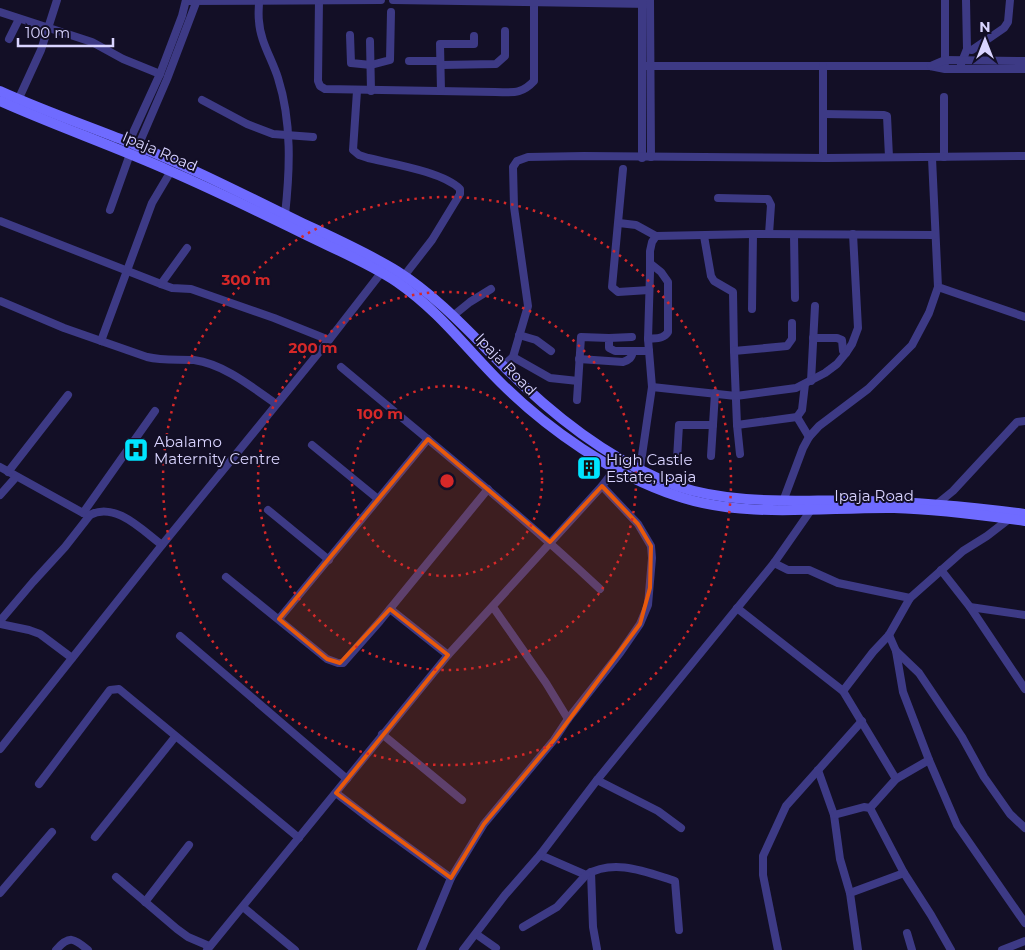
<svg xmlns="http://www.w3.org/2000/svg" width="1025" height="950" font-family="Montserrat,sans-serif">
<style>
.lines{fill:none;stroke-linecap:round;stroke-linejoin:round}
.minor{stroke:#3d3a85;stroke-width:8}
.secondary{stroke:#6f6bff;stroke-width:10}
.marked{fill:#e8590c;fill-opacity:0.2;stroke:#e8590c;stroke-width:4;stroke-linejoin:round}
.ring{fill:none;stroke:#d62828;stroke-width:2.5;stroke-dasharray:2.5 5}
.labels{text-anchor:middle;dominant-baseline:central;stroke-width:4;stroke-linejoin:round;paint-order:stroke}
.street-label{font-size:15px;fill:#d9d4ff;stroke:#130f26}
.poi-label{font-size:15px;fill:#d9d4ff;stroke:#130f26;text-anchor:start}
.centre{fill:#d62828;stroke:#130f26;stroke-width:2.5}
.ring-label{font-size:15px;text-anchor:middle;font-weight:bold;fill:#d62828;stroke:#130f26;stroke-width:4;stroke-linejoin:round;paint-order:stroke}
</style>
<rect width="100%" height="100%" fill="#130f26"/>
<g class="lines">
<!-- minor -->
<g class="minor">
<path d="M319,0L318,81L320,86L325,89L495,92C512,92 521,95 534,81V0"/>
<polyline points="393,0 650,4"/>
<polyline points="650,0 651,157"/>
<polyline points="186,1 381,0"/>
<path d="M259,1C259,8 258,14 259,21C260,41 272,59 278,78C292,122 290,170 285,215"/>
<polyline points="0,12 92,42 123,59 160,74"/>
<polyline points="350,35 351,63 371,65 390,60 391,12"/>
<polyline points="9,39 19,19"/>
<polyline points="370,41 371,91"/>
<polyline points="967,49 972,50 1004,28 1008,22 1010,0"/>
<polyline points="409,61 440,61"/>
<polyline points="945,63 945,0"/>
<polyline points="961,64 967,49 966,0"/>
<polyline points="441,65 496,64 505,56 505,31"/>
<polyline points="643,66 930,66 945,69 1025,69"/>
<polyline points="931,66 945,60 1025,61"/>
<path d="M357,91L353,150L359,155L368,158C393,164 443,172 460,189V194L432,240L404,276"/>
<polyline points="441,91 440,44 474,44 474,36"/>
<polyline points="19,98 41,50 57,0"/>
<polyline points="202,100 247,124 273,134 313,137"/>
<polyline points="823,114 884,115 887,116 889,157"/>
<polyline points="127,146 160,74 182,16 186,0"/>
<polyline points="136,151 167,79 197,0"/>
<polyline points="944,157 944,97"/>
<polyline points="642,158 642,0"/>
<polyline points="823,158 823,66"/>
<polyline points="932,158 938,287 1025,317"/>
<polyline points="623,169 612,287 618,292 649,290"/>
<polyline points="718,198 768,199 771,205 769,234"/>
<polyline points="110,210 130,154"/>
<polyline points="0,221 161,284 172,288 191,289 274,318 329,340"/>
<polyline points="619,223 636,225 656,236"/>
<polyline points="794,235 795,298"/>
<polyline points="704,236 711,276 714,281 733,292 734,351 737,425 740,454"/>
<polyline points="161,284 187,248"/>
<path d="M0,301L64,328L147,357C163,361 178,359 194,360C224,364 252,387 276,404"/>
<polyline points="752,309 753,234"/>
<polyline points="454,315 470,302 491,289"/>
<polyline points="519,335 536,340 551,351"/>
<polyline points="609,338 632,337"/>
<polyline points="813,338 837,338 842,340 843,351 846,353"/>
<path d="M648,339C656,338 664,339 668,332V282L661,272L651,264"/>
<polyline points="101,341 152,203 171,171"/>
<polyline points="734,351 787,346 792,339 792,323"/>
<polyline points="513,357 550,378 578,381"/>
<path d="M579,359L623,362C629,360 632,358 633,351"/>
<polyline points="503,366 513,357 528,306 514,207 513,167 517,161 528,157 584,156 827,158 1025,156"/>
<path d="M341,367C428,440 517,511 600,589"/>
<polyline points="811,381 815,306"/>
<polyline points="652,387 736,396 796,388 825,373 837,364 846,353 852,344 858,328 853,234"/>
<polyline points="577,400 581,337 609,338 609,348 615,351 649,351"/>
<polyline points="797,417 809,437"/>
<polyline points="737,425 797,417 802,410 805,384"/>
<polyline points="312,445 378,499"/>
<polyline points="711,456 715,393"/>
<polyline points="677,459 679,425 713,425"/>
<path d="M0,467L83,513L90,515C115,501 143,531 162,545"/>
<polyline points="640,469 652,387 648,339 650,273 650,251 652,242 656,236 753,234 935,235"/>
<polyline points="8,472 68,395"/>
<polyline points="0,495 16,477"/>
<polyline points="782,504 803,448 809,437 819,426 868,389 912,345 929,313 938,287"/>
<polyline points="937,504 953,491 1017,422 1025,421"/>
<polyline points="268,510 329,560"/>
<polyline points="83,513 155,411"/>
<polyline points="774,563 788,570 809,570 838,583 910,598"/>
<polyline points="941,570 970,607 1025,615"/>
<polyline points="226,577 327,659 338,663 343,663 380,621 488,489"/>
<polyline points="493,607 546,683 568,719"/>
<polyline points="970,607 1025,689"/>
<polyline points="737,608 843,691 896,779"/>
<polyline points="390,609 448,655"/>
<polyline points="279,619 428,439"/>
<polyline points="0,621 33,582 65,547 90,515"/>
<polyline points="0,624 29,630 40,634 72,658"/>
<polyline points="889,635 896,651 919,673 962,737 984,777 1010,814 1025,828"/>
<polyline points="180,636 347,779"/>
<polyline points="896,651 903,692 929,760 957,825 1025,923"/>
<polyline points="843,691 873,652 889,635 910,598 963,551 987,536 1009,519"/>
<polyline points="382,734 462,800"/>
<polyline points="0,749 162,545 329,340 381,273"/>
<polyline points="818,770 834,815 840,859 850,893 858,950"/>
<polyline points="597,780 658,811 681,828"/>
<polyline points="39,784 110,690 119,689 299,838"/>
<polyline points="336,793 375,823 451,878"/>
<polyline points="870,808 896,779 929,760"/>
<polyline points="834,815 864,807 870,808 904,873 931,915 951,950"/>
<polyline points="95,837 175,737"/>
<path d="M540,855L586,875C614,858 646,872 675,881L679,930"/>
<polyline points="591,872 593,927 597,949"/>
<polyline points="116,877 177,929 188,937 209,946"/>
<polyline points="0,893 52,832"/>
<polyline points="850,893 904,873"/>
<polyline points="145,902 189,845"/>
<polyline points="243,907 295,950"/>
<polyline points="523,927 557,907 586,875"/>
<polyline points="907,933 912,950"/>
<polyline points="476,934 496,948"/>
<path d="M56,950C69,935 74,938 88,950"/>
<polyline points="207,950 448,655 602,486 622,460"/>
<polyline points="421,950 451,878 484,824 554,740 568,719 620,653 640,624 648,605 652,558 651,546 638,524 602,486"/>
<polyline points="463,950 505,895 540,855 597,780 774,563 811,510"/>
<polyline points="778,950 763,875 763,856 786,806 862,721"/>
<polyline points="1002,950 1025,941"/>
</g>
<!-- secondary -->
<g class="secondary">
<path d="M0,91C42,110 85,125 128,142C186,165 243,194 300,222C332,237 366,252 397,271C446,302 482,347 524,386C568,427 620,465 677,486C735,506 804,499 865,501C919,502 972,507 1025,514"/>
<path d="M0,101C56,126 114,146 170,171C214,190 257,211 300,232C332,248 367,262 397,282C440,312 464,346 500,382C547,429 613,475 677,496C744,519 823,507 894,508C937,509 982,515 1025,521"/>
</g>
</g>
<!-- marked area -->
<path class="marked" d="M428,439L550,542L602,486L638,524L651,546L650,588L640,624L554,740L484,824L451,878L336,793L448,655L390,609L340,663L327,659L279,619Z"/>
<!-- distance rings -->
<g class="ring">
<circle cx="447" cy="481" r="95"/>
<circle cx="447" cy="481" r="189"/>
<circle cx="447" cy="481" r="284"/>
</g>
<!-- icons -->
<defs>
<symbol id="hospital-square" viewBox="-11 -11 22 22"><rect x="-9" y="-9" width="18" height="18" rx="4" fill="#00e5ff" stroke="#130f26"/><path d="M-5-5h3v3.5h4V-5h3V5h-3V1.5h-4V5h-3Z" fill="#111"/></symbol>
<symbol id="building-square" viewBox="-11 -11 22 22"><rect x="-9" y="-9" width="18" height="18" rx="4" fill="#00e5ff" stroke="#130f26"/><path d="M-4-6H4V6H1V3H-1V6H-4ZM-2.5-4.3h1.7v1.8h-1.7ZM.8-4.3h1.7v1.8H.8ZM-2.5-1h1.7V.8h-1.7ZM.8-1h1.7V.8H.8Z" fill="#111"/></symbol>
</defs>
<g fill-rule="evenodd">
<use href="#hospital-square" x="122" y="436" width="28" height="28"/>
<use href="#building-square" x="575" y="454" width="28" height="28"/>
</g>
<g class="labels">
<!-- street labels -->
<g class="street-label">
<text transform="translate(160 151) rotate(23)">Ipaja Road</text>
<text transform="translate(506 364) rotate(46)">Ipaja Road</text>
<text x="874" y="495">Ipaja Road</text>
</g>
<!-- poi labels -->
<g class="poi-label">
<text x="154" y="441">Abalamo<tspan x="154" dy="17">Maternity Centre</tspan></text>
<text x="606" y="459">High Castle<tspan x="606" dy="17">Estate, Ipaja</tspan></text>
</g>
</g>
<circle cx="447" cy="481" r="8" class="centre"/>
<g class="ring-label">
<text x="246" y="285">300 m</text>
<text x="313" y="353">200 m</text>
<text x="380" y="419">100 m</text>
</g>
<!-- north arrow -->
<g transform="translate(985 40)" stroke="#130f26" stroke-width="4" paint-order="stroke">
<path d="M0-4L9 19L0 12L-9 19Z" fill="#d9d4ff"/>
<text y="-8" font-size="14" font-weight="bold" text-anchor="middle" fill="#d9d4ff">N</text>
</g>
<!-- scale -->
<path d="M18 38v8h95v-8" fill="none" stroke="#d9d4ff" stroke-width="2.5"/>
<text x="25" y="38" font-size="15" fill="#d9d4ff" stroke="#130f26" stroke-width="4" paint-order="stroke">100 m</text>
</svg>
